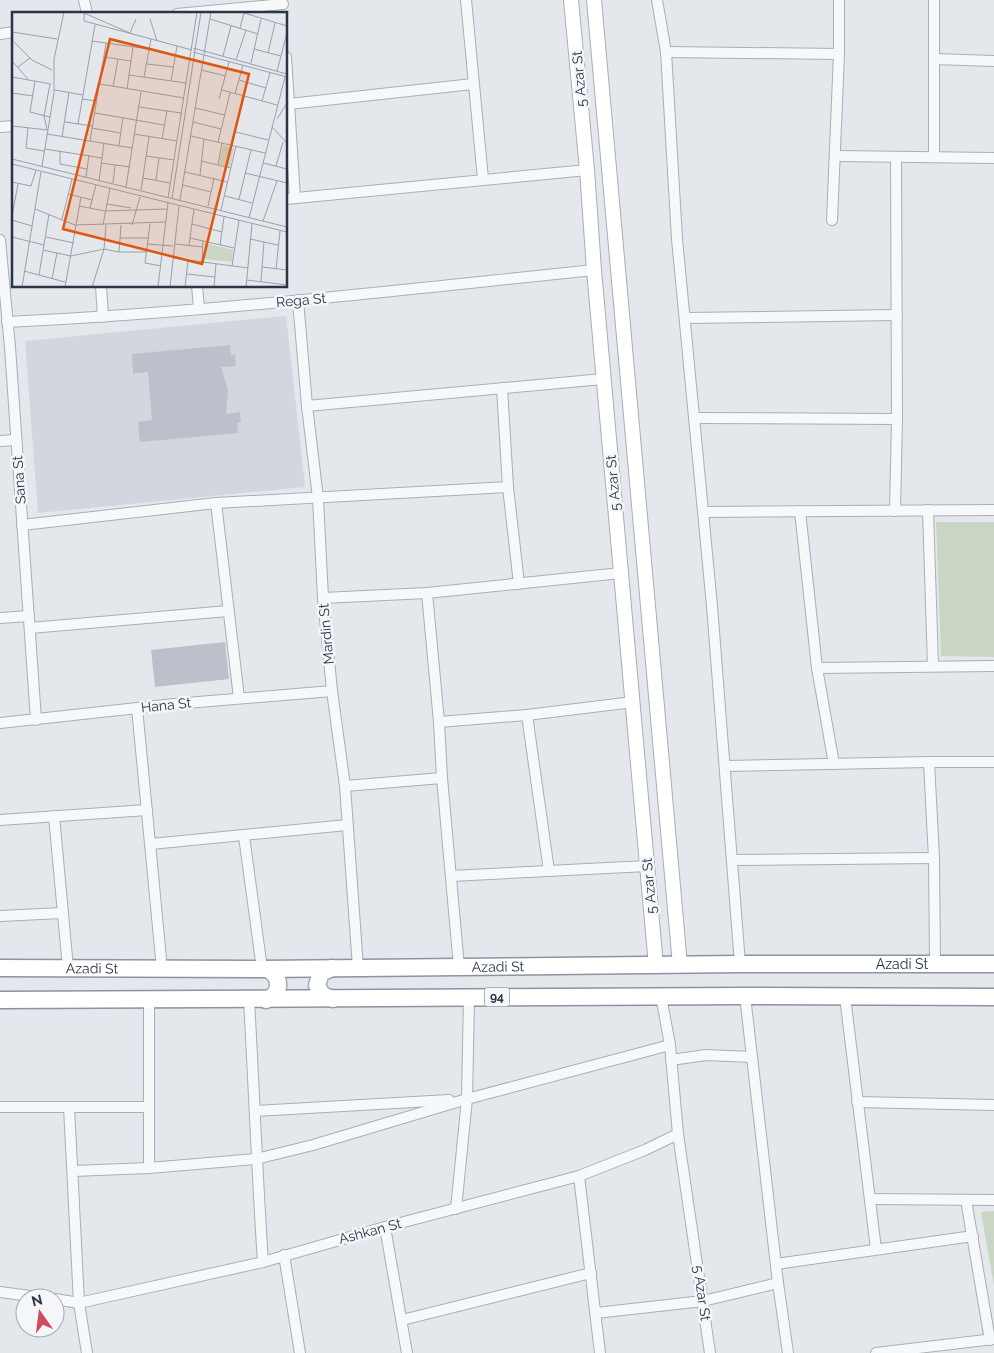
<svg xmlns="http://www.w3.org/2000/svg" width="994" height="1353" font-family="Raleway,sans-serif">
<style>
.built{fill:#d2d6de}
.green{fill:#c9d6c5}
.building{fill:#bbc0ca}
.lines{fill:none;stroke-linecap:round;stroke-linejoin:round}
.minor-casing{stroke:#a9aeb7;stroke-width:12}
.secondary-casing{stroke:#a9aeb7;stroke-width:16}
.primary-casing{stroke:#a3abb8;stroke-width:19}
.trunk-casing{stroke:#8b94a3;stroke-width:19}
.minor{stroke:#f7f8fa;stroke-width:10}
.secondary{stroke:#fff;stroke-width:14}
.primary{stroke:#fff;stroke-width:16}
.trunk{stroke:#fff;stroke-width:16}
.labels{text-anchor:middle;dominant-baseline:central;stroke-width:5;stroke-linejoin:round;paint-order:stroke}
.shield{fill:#f4f6f9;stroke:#676e7b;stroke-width:1}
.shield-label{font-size:12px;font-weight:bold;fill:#2b3445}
.street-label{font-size:14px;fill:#2b3445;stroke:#f4f6f9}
.inset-road{fill:none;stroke:#9a9fa9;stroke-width:1}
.view{fill:#df570f;fill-opacity:0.15;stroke:#df570f;stroke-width:2.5}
.inset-edge{fill:none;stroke:#2b3445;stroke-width:2.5}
</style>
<rect width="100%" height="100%" fill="#e4e7ec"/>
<!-- built -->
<polygon class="built" points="286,316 305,487 38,513 25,341"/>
<!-- green -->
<g class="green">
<polygon points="936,522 994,522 994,657 941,656"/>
<polygon points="994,1211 994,1286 981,1212"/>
</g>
<!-- building -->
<g class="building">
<polygon points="230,345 231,355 235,355 236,366 221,367 228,390 226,414 240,412 241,422 237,423 238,433 140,442 138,422 152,420 148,372 133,374 132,354"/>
<polygon points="225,642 229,679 155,687 151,650"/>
</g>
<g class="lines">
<defs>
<g id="minor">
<polyline points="84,0 87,14"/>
<polyline points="466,0 483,179"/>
<polyline points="657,0 666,52 677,239 712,606 740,964"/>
<polyline points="177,14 283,4"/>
<polyline points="0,34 14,32"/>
<polyline points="666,52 839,54"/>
<polyline points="286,57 295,198"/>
<polyline points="934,59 994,61"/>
<polyline points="289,104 473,84"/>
<polyline points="0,127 14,126"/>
<polyline points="835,156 994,158"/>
<polyline points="934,157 934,0"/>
<polyline points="286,199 587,170"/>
<polyline points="832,220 839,54 839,0"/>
<polyline points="0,240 10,347 36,720"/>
<polyline points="101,286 103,317"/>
<polyline points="197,286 199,308"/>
<polyline points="298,300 307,406 318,498 323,598 332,691 345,786 358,968"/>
<polyline points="685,318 897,315"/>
<path d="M7,322C203,313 399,290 594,270"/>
<polyline points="502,388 508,487 519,584"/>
<polyline points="307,406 603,379"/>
<polyline points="694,418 897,419"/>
<polyline points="0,441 16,440"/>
<polyline points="216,503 239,698"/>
<polyline points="928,510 933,666"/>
<polyline points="800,511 817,668 834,764"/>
<polyline points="895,511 897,419 896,157"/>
<polyline points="704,512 994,510"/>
<polyline points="22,525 216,503 508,487"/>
<polyline points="427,593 439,722 442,778 459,967"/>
<polyline points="323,598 427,593 621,573"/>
<polyline points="0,618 29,616"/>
<polyline points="30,628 228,611"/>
<polyline points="817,668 994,666"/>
<polyline points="137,708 162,969"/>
<polyline points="527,715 549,871"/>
<polyline points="439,722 527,715 633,702"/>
<polyline points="0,723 174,704 332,691"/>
<polyline points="929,762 934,858 935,963"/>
<polyline points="726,766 929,762 994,762"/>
<polyline points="345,786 442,778"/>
<polyline points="54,816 68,968"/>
<polyline points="0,820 147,810"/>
<polyline points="244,836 262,969"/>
<polyline points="151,844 347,825"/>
<polyline points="732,860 934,858"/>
<polyline points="451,876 647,866"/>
<polyline points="0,916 62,913"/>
<polyline points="661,996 670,1045 678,1134 710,1353"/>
<polyline points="745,996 778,1283 788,1353"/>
<polyline points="845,997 876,1249"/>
<polyline points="149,1000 149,1168"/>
<path d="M249,1000C254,1087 257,1175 263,1262"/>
<polyline points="671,1060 706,1055 752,1057"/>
<polyline points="857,1102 994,1105"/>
<polyline points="0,1107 148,1107"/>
<polyline points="69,1107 79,1303 87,1353"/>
<polyline points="255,1111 449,1100"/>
<polyline points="73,1171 149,1168 256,1159 313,1145 467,1099 670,1045"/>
<polyline points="579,1176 600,1353"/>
<polyline points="870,1199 994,1200"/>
<polyline points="966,1200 990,1340"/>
<polyline points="456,1209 467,1099 469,997"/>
<polyline points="385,1227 407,1353"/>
<polyline points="284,1255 300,1353"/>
<polyline points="776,1264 973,1236"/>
<polyline points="0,1292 45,1298"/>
<polyline points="55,1299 79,1303 263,1262 385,1227 579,1176 645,1150 678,1134"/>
<polyline points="596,1313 703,1301 778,1283"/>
<polyline points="402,1320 591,1273"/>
<polyline points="876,1353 994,1339"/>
</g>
<g id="secondary">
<polyline points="571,0 587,170 594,270 656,966"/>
<polyline points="594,0 680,965"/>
</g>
<g id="primary">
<polyline points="332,968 321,973 317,985 322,995 333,999"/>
<path d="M266,1000C282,994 282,976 267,969"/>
</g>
<g id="trunk">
<path id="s1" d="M0,968L262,969L740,964H994"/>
<polyline points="0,1000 745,996 994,997"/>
</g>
</defs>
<!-- minor casing -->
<use href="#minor" class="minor-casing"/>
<!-- secondary casing -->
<use href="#secondary" class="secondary-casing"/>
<!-- primary casing -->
<use href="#primary" class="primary-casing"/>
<!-- trunk casing -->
<use href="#trunk" class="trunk-casing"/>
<!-- minor -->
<use href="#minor" class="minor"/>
<!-- secondary -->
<use href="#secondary" class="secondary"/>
<!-- primary -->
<use href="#primary" class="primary"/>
<!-- trunk -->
<use href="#trunk" class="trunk"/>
</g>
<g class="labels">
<!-- shield labels -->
<rect class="shield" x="484.5" y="987.5" width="25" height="19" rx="4"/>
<g class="shield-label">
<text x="497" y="997">94</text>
</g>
<!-- street labels -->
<g class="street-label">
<text transform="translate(579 79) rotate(-95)">5 Azar St</text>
<text transform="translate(301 300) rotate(-5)">Rega St</text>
<text transform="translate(19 480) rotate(-94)">Sana St</text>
<text transform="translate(613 483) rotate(-95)">5 Azar St</text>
<text transform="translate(326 634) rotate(-95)">Mardin St</text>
<text transform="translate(166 705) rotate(-6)">Hana St</text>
<text transform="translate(649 886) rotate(-95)">5 Azar St</text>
<text stroke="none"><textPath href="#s1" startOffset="902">Azadi St</textPath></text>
<text stroke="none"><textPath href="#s1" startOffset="498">Azadi St</textPath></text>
<text stroke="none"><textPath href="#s1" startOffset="92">Azadi St</textPath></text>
<text transform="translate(370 1231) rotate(-15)">Ashkan St</text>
<text transform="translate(702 1293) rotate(82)">5 Azar St</text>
</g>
</g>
<!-- overview -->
<g transform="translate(12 12)">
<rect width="275" height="275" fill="#e4e7ec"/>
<path d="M211,133L222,136L218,155L207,152ZM193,231L221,238L220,250L192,247Z" fill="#c9d6c5"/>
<path class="inset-road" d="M229,0L275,14M72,1V9L180,38M72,1L118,21L124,7M138,7L145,29M198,7L246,22M228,16L232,1M0,20L45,27M0,28L20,48L40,58M80,29L137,37M181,36L275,62M242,37L269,44M181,40L275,65M256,41L263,11M211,44L219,14M92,45L119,49M224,48L234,18M0,49L16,67M239,51L249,7M135,52L161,55M6,55L18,46M189,58L214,64M265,59L275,21M117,63L174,71M0,65L39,72M132,65L139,27M227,68L254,76M23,69L18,100L38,105M159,69L165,34M88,72L172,86M101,75L106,47M115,77L121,35M43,78L71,83L66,112M210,78L265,93M0,81L21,84M223,82L231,53M71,83L83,13M70,87L85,89M207,87L217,50M250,89L258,61M127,95L169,101M183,96L213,103M83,101L152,113M265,107L275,91M53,110L80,114M181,110L209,117M0,114L36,118M260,115L275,131M16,116L14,136L32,139M80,116L108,121M35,117L32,104L38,72M224,120L256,128M35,122L120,136M122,122L165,129M179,124L253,141M50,125L57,80M150,127L155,99M78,129L94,31M206,130L218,81M107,133L111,105M220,133L232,84M33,137L90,146M48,139V152L75,157M134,144L162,148M0,147L275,215M189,149L219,156M89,151L118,155M251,151L275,157M0,152L275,220M206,153L210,131M30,154L42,81V47L52,0M264,154L271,130M173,160L215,170M233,161L275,171M188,163L192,127M74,165L77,143M131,166L158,171M144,168L147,146M87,169L92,131M0,170L19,174L24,158M101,171L103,153M171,173L199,180M114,175L129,80M129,178L137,125M56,182L80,188M213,184L240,191M156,186L185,0M160,186L189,0M227,187L239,138M168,188L199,0M95,192L119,196M67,194L93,199L155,197M196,194L202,166M78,196L84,173M23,197L63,213L153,210M209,198L224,134M0,204L6,172M237,206L273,65M50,207L60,167M0,208L20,214M251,209L265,169M138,212L133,251L149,254M180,212L210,220M91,213L98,176M109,213L107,240H134M120,213L128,185M0,225L32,233M34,225L62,231M108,226H136M178,226L222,236M238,227L266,233M136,232L161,234M163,232L191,235M177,233L182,197M208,233L212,205M31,238L59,244L92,237L107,240M161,246L236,256M190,250L191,229M220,254L227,208M250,255L275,258M264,257L268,219M12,259L53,270M175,262L203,265M27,263L37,202M40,267L45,241M235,268L275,273M249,269L252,230M10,275L29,160M53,275L69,185M80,275L92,237L94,213M146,275L156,191M158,275L167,194M173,275L176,248M202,275L204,252M234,275L240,212"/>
<path class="view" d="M98,27L237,62L190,252L51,217Z"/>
<rect width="275" height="275" class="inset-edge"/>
</g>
<!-- north arrow -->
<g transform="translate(40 1313) rotate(346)"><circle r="24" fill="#f4f6f9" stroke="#a4a8b1"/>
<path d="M0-4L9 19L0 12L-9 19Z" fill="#d1495b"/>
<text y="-8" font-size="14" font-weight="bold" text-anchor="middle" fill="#2b3445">N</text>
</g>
</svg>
